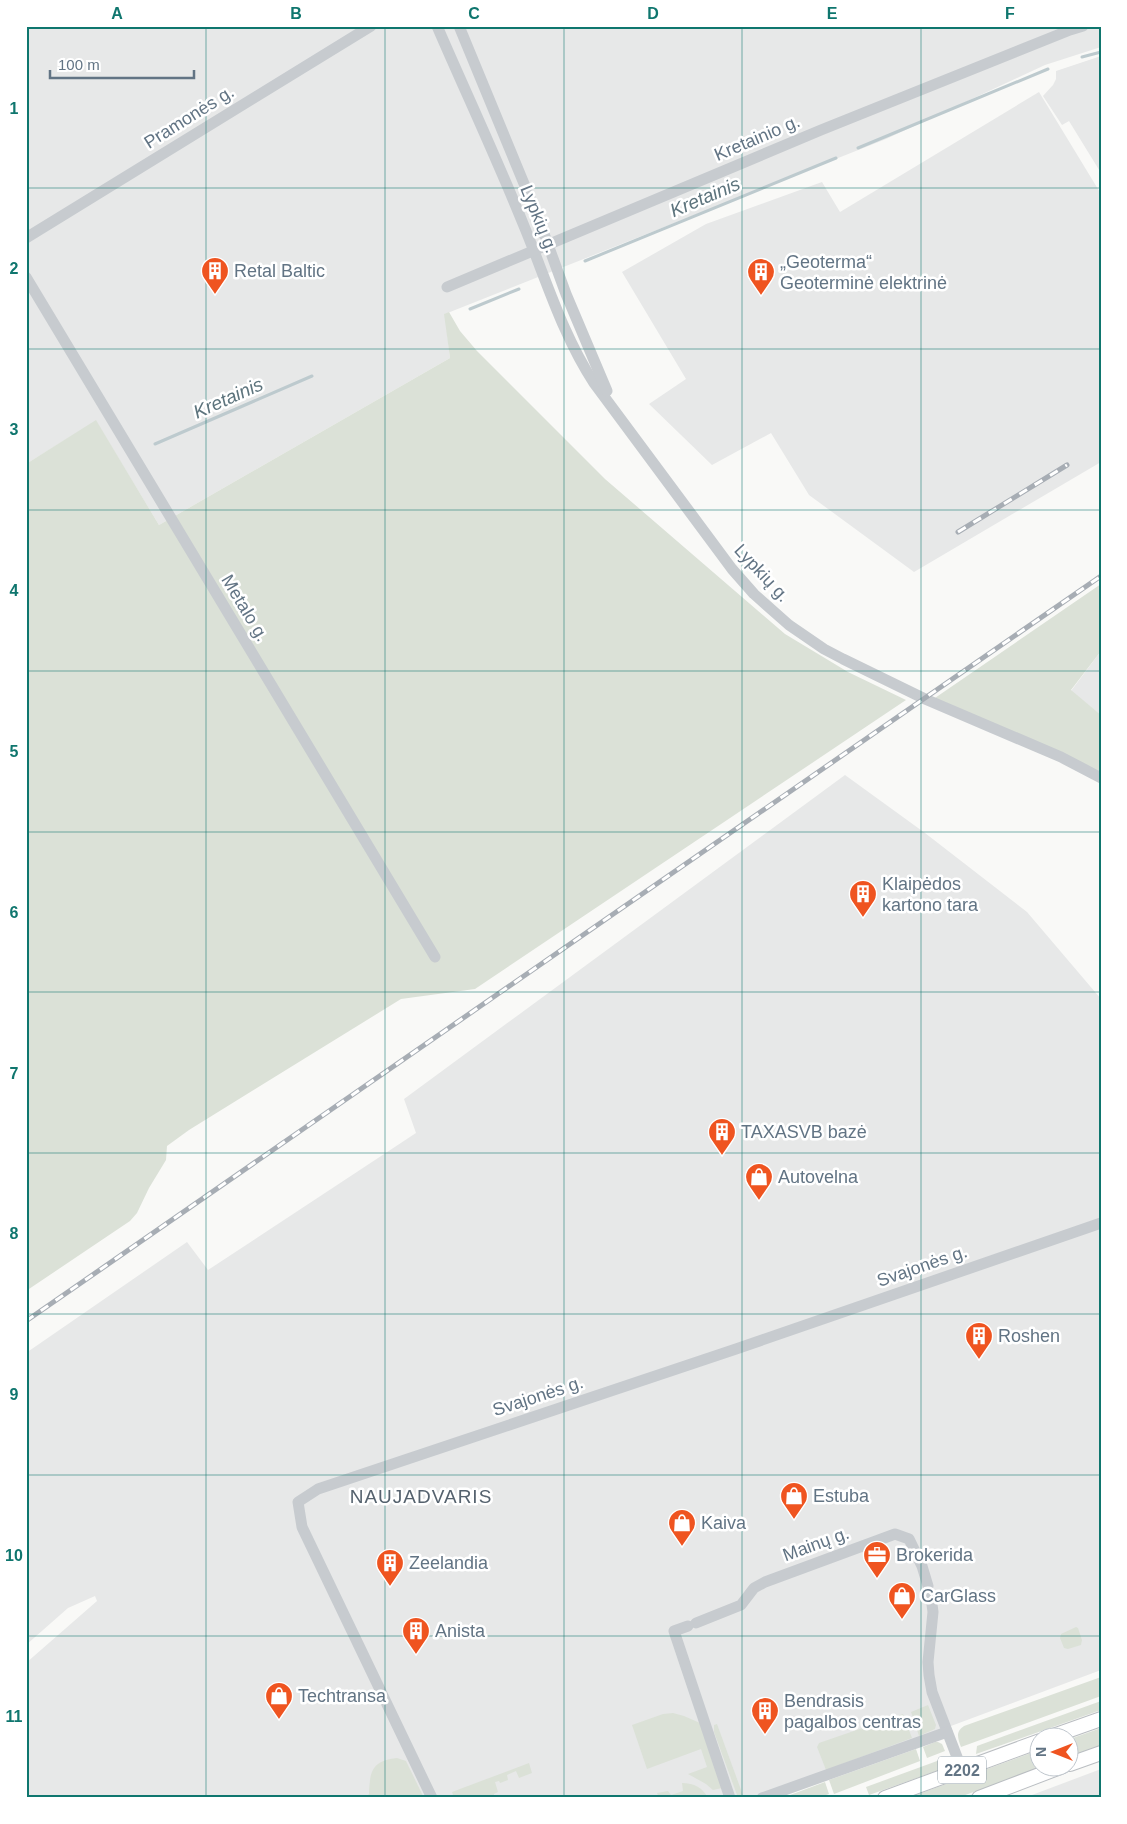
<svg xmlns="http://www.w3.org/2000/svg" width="1127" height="1824" font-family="Arial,sans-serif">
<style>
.built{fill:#e7e8e8}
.green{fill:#dbe1d7}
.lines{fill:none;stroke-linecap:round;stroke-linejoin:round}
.stream{stroke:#bdcace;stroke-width:3}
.major-casing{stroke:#babec2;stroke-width:16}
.minor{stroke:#c7cbcf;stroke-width:11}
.major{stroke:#fff;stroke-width:14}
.rail-casing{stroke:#a7adb4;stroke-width:5}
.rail{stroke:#fff;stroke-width:3;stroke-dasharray:9;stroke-linecap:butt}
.grid{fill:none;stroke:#0f766e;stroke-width:1;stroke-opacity:0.55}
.labels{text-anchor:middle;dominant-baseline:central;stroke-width:5;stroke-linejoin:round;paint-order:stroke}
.shield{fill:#fff;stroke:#919ea9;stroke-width:1}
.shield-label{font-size:16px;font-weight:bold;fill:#627484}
.street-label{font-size:18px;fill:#627484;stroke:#fff}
.poi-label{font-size:18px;fill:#627484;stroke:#fff;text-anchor:start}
.water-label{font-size:19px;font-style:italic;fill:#5d747d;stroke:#fff}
.neighbourhood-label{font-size:19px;letter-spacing:1px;fill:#55626e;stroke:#fff}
.neatline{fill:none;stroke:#0f766e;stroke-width:2}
.grid-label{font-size:16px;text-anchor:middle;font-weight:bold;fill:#0f766e}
</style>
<rect width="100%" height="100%" fill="#f9f9f7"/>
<!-- built -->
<g class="built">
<polygon points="26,26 1101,26 1101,47 1045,65 886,139 445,314 450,358 159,525 96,421 26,464"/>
<polygon points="1101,56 1101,173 1069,121 1062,125 1043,96 1053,85 1056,79 1056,71"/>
<polygon points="1039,92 1101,194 1101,462 914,572 809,495 771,433 712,465 649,404 686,379 622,272 706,224 822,182 840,212"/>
<polygon points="1101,651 1101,715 1071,691"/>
<polygon points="845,775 925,833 1027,912 1101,999 1101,1670 758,1798 26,1798 26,1663 97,1601 95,1596 68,1608 26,1645 26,1353 187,1242 208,1270 416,1133 404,1099"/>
<polygon points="1101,1769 1101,1798 1024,1798"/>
</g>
<!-- green -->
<g class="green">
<polygon points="449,312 460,331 477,351 605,479 785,634 848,672 906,700 475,989 401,999 189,1130 167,1146 166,1160 149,1188 137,1213 130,1221 26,1291 26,464 96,420 159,525 450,358 444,314"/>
<polygon points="1101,584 1101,651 1071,690 1101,715 1101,773 932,700"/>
<polygon points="1076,1627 1078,1628 1082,1640 1081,1645 1068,1649 1064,1648 1060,1638 1061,1634"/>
<path d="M1101,1677V1696L961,1747C958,1738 955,1732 964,1726Z"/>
<polygon points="1101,1701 1101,1710 976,1754 977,1746"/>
<polygon points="928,1705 936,1725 935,1729 919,1736 911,1712"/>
<polygon points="673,1713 684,1716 700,1723 722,1788 713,1790 706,1784 688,1774 707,1767 701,1749 647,1769 632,1725 663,1714"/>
<polygon points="903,1714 912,1738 826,1770 817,1747 819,1743"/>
<polygon points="717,1724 744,1798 739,1798 737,1795 714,1732 714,1725"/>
<polygon points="1101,1728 1101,1746 1070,1757 1070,1739"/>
<polygon points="935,1742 938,1742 942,1744 945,1751 927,1758 923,1747"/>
<polygon points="916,1749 920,1761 834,1794 829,1780"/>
<polygon points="1039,1750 1040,1766 1043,1767 957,1798 908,1798"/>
<polygon points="948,1757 949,1762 942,1769 869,1795 866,1787"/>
<path d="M397,1758L406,1761L424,1798H365L369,1794C370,1772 371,1761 397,1758Z"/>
<polygon points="529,1763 532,1773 519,1778 516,1771 507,1775 508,1780 500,1783 499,1781 495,1782 498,1792 494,1794 494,1797 454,1798 452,1792"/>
<polygon points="825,1782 829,1794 818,1798 782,1798"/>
<path d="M682,1783C694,1783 703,1788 708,1798H659L657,1793L668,1791L671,1795L683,1791Z"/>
</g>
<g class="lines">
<!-- stream -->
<g class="stream">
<polyline points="1082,57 1101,52"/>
<polyline points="858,148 1048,69"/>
<polyline points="585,261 836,158"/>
<polyline points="470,309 519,289"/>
<polyline points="155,444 312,376"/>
</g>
<defs>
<g id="major">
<polyline points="1053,1736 1101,1719"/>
<polyline points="1070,1764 1101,1753"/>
<polyline points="885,1798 1040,1741"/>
<polyline points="979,1798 1063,1766"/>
</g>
</defs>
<!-- major casing -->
<use href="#major" class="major-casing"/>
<!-- minor -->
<g class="minor">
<path d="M437,26C466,93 497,159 524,226C546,279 562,334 594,383L732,569L754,594L789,625L824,649L843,659L925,699L1061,757L1101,778"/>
<polyline points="459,26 539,220 566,294 607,391"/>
<polyline points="26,238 371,26"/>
<polyline points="26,277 435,957"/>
<polyline points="447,287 821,130 1070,30 1083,26"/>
<polyline points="931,1597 933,1612 928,1662 929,1675 932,1692 962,1770"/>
<polyline points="696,1623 741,1605 754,1588 765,1582 895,1534 909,1539 922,1566 928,1586"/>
<polyline points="688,1626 674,1631 730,1798"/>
<polyline points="432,1798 302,1527 298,1502 318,1489 736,1349 1101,1223"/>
<polyline points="762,1798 947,1732"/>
</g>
<!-- major -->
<use href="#major" class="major"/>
<defs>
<g id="rail">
<polyline points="958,532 1067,465"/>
<polyline points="26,1321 1101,576"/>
</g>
</defs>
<!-- rail casing -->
<use href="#rail" class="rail-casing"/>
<!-- rail -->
<use href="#rail" class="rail"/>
</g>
<!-- grid -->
<path class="grid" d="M206,26V1798M385,26V1798M564,26V1798M742,26V1798M921,26V1798M26,188H1101M26,349H1101M26,510H1101M26,671H1101M26,832H1101M26,992H1101M26,1153H1101M26,1314H1101M26,1475H1101M26,1636H1101"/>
<!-- icons -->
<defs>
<symbol id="building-pin" viewBox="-11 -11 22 30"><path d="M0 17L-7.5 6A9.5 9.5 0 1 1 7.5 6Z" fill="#ef5420" stroke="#fff"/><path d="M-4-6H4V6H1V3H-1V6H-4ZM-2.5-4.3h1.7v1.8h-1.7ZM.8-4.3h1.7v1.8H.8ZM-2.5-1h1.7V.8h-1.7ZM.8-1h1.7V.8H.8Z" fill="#fff"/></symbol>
<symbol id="shop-pin" viewBox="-11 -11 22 30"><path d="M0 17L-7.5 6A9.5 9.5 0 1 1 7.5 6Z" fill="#ef5420" stroke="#fff"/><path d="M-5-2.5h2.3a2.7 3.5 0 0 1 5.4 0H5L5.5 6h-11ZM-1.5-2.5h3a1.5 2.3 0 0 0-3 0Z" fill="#fff"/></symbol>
<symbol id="office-pin" viewBox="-11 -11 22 30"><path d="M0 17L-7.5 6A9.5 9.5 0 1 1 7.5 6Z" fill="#ef5420" stroke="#fff"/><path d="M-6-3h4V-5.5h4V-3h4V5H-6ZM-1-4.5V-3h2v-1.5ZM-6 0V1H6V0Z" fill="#fff"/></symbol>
</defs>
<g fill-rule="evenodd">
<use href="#building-pin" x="199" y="255" width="32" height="43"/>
<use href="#building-pin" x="745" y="256" width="32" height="43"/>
<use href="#building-pin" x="847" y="878" width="32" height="43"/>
<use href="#building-pin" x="706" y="1116" width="32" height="43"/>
<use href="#shop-pin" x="743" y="1161" width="32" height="43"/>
<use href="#building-pin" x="963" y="1320" width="32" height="43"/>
<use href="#shop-pin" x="778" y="1480" width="32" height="43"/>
<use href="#shop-pin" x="666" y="1507" width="32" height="43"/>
<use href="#office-pin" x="861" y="1539" width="32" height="43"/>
<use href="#building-pin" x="374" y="1547" width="32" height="43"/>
<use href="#shop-pin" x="886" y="1580" width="32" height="43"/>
<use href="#building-pin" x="400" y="1615" width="32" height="43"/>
<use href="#shop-pin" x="263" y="1680" width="32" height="43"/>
<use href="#building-pin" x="749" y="1695" width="32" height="43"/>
</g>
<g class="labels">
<!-- shield labels -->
<rect class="shield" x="938" y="1756.5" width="48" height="27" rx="4"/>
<g class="shield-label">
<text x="962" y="1770">2202</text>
</g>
<!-- street labels -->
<g class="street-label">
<text transform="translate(189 117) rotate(-32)">Pramonės g.</text>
<text transform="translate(757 138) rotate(-23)">Kretainio g.</text>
<text transform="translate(539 219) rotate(68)">Lypkių g.</text>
<text transform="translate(762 573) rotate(47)">Lypkių g.</text>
<text transform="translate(245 608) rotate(59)">Metalo g.</text>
<text transform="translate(922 1266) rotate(-19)">Svajonės g.</text>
<text transform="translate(538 1396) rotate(-18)">Svajonės g.</text>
<text transform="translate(816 1544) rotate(-20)">Mainų g.</text>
</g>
<!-- poi labels -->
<g class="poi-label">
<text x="780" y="262">„Geoterma“<tspan x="780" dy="21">Geoterminė elektrinė</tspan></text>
<text x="234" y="271">Retal Baltic</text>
<text x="882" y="884">Klaipėdos<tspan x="882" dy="21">kartono tara</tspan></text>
<text x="741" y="1132">TAXASVB bazė</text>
<text x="778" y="1177">Autovelna</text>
<text x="998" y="1336">Roshen</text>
<text x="813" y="1496">Estuba</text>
<text x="701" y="1523">Kaiva</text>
<text x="896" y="1555">Brokerida</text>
<text x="409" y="1563">Zeelandia</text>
<text x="921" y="1596">CarGlass</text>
<text x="435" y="1631">Anista</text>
<text x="298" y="1696">Techtransa</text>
<text x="784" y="1701">Bendrasis<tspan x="784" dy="21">pagalbos centras</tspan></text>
</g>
<!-- water labels -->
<g class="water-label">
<text transform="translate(705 197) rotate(-23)">Kretainis</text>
<text transform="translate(228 398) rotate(-24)">Kretainis</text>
</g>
<!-- neighbourhood labels -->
<g class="neighbourhood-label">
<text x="421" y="1496">NAUJADVARIS</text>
</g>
</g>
<!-- border -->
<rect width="1127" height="1824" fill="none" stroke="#ffffff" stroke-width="55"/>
<!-- north arrow -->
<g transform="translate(1054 1752) rotate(270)"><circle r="24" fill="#ffffff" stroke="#c0c7ce"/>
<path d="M0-4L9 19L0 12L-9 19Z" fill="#ef5420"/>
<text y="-8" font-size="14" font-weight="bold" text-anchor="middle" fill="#627484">N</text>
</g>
<!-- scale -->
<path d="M50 70v8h144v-8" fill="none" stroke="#627484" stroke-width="2.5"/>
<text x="58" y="70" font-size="15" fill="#627484" stroke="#ffffff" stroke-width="4" paint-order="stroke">100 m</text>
<rect x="28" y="28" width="1072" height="1768" class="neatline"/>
<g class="grid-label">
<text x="117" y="19">A</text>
<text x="296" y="19">B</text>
<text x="474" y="19">C</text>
<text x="653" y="19">D</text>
<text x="832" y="19">E</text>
<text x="1010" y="19">F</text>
<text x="14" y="114">1</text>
<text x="14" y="274">2</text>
<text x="14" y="435">3</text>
<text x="14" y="596">4</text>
<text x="14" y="757">5</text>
<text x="14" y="918">6</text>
<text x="14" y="1079">7</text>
<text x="14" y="1239">8</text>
<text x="14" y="1400">9</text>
<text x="14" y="1561">10</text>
<text x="14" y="1722">11</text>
</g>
</svg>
